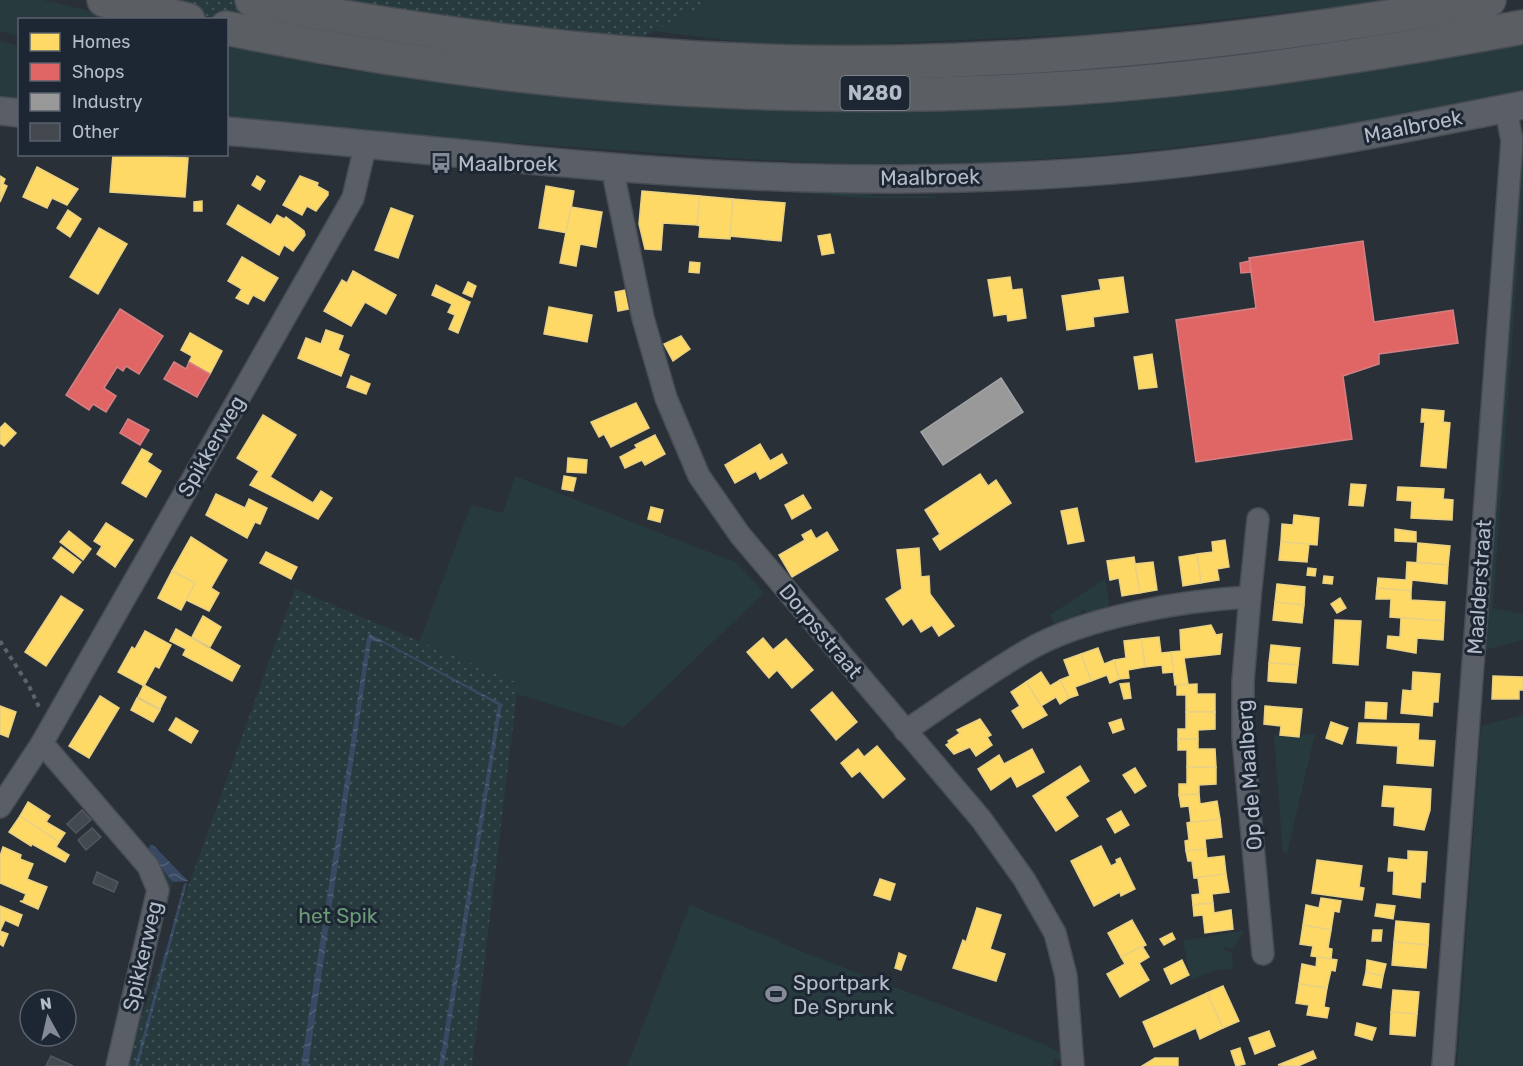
<svg xmlns="http://www.w3.org/2000/svg" width="1523" height="1066" font-family="Rubik,sans-serif">
<style>
.green{fill:#273a3e}
.park{fill:url(#park-dots)}
.water{fill:url(#water-waves)}
.homes{fill:#ffd966;stroke:#e8d084;stroke-width:1.5}
.shops{fill:#e06666;stroke:#d38084;stroke-width:1.5}
.industry{fill:#999;stroke:#a1a4a7;stroke-width:1.5}
.building{fill:#444950;stroke:#52575f;stroke-width:1.5}
.lines{fill:none;stroke-linecap:round;stroke-linejoin:round}
.minor-casing{stroke:#484c53;stroke-width:24}
.tertiary-casing{stroke:#484c53;stroke-width:30}
.trunk-casing{stroke:#474c53;stroke-width:36}
.path{stroke:#5d636a;stroke-width:4;stroke-dasharray:4.5 4.5;stroke-linecap:butt}
.minor{stroke:#5a5e66;stroke-width:21}
.tertiary{stroke:#5a5e66;stroke-width:27}
.trunk{stroke:#5b5f64;stroke-width:33}
.labels{text-anchor:middle;dominant-baseline:central;stroke-width:6;stroke-linejoin:round;paint-order:stroke}
.shield{fill:#1d2633;stroke:#878f9c;stroke-width:1.5}
.shield-label{font-size:20px;font-weight:bold;fill:#b4bcc9}
.street-label{font-size:21px;fill:#b4bcc9;stroke:#1d2633}
.poi-label{font-size:21px;fill:#b4bcc9;stroke:#1d2633;text-anchor:start}
.park-label{font-size:21px;fill:#6b9a76;stroke:#1d2633}
</style>
<defs>
<pattern id="park-dots" width="8" height="8" patternUnits="userSpaceOnUse" patternTransform="scale(1.5)"><rect width="8" height="8" fill="#273a3e"/><path d="M2 2h.1M6 6h.1" fill="none" stroke="#445559" stroke-width="1.8" stroke-linecap="round"/></pattern>
<pattern id="water-waves" width="16" height="10" patternUnits="userSpaceOnUse" patternTransform="scale(1.5)"><rect width="16" height="10" fill="#384963"/><path d="M0 5q4-4 8 0t8 0" fill="none" stroke="#526178"/></pattern>
</defs>
<rect width="100%" height="100%" fill="#2a3038"/>
<!-- green -->
<g class="green">
<polygon points="0,0 43,0 126,19 20,20 19,36 0,31"/>
<polygon points="402,0 1398,0 1090,34 815,47 766,45"/>
<polygon points="0,41 19,46 19,101 0,99"/>
<path d="M227,43L338,69L694,105L1254,86L1432,61L1523,43V92C1347,127 1171,154 991,162C871,168 751,160 631,151C496,142 361,132 227,119Z"/>
<polygon points="1523,133 1523,191 1493,608 1523,614 1523,640 1485,650 1483,675 1480,675 1520,142"/>
<polygon points="796,187 849,188 876,196 935,196 936,198 867,198 798,193"/>
<polygon points="515,476 737,563 764,593 624,727 517,694 517,688 417,648 471,505 503,513"/>
<polygon points="1105,579 1109,603 1107,609 1087,614 1084,609 1081,610 1082,617 1056,627 1050,615"/>
<polygon points="1523,715 1523,1066 1457,1066 1481,726"/>
<polygon points="1305,734 1315,734 1287,853 1283,853 1274,735 1299,737"/>
<polygon points="148,852 173,882 129,1066 132,1043 165,906 165,896"/>
<polygon points="690,905 780,941 780,943 1046,1045 1064,1055 1065,1063 1053,1058 1053,1066 627,1066"/>
<polygon points="1242,931 1244,931 1233,948 1224,947 1223,950 1232,952 1233,969 1216,970 1191,980 1183,941"/>
<polygon points="1462,938 1465,938 1457,1054 1454,1053"/>
</g>
<!-- park -->
<g class="park">
<polygon points="123,0 713,0 614,52 140,12"/>
<polygon points="295,589 518,683 472,1066 124,1066"/>
</g>
<!-- water -->
<g class="water">
<polygon points="370,634 502,704 444,1066 439,1066 498,705 384,643 371,641 308,1066 301,1066 367,638"/>
<polygon points="150,845 154,846 188,881 173,882 148,852"/>
<polygon points="187,883 138,1066 135,1066 184,884"/>
</g>
<!-- homes -->
<g class="homes">
<polygon points="113,154 188,158 185,197 110,192"/>
<polygon points="37,167 78,189 67,205 52,198 47,208 23,197"/>
<polygon points="0,176 5,179 3,184 7,186 0,202"/>
<polygon points="257,176 265,181 260,190 252,185"/>
<polygon points="300,176 318,183 317,186 328,192 328,195 316,211 307,206 302,215 283,205"/>
<polygon points="546,186 574,191 567,233 539,228"/>
<polygon points="642,191 700,196 697,225 663,223 661,250 645,249 639,224"/>
<polygon points="700,196 733,199 730,239 699,237 700,226 697,225"/>
<polygon points="733,199 785,203 781,241 730,236"/>
<polygon points="202,201 202,211 194,211 194,202"/>
<polygon points="238,205 271,225 277,215 284,219 286,217 304,231 305,235 293,251 284,245 279,255 227,224"/>
<polygon points="571,207 602,212 596,247 580,244 576,266 560,263"/>
<polygon points="391,208 413,216 398,258 375,250"/>
<polygon points="68,210 81,219 70,237 57,228"/>
<polygon points="99,228 127,244 98,294 70,277"/>
<polygon points="830,234 834,253 822,255 818,236"/>
<polygon points="242,257 278,278 264,301 253,295 248,304 236,298 242,289 228,281"/>
<polygon points="690,262 700,263 699,273 689,272"/>
<polygon points="353,271 396,295 386,314 365,302 351,326 324,311 342,280 347,283"/>
<polygon points="1010,277 1012,290 1022,289 1026,318 1008,321 1007,314 994,316 988,280"/>
<polygon points="1123,277 1128,312 1093,317 1094,326 1067,330 1062,296 1101,290 1099,280"/>
<polygon points="468,282 476,286 472,297 463,293"/>
<polygon points="436,285 470,302 458,333 449,329 455,315 448,312 452,304 432,295"/>
<polygon points="626,290 629,309 618,311 615,292"/>
<polygon points="549,307 592,315 587,342 544,334"/>
<polygon points="326,330 343,336 338,350 349,355 341,376 298,358 306,338 321,344"/>
<polygon points="190,333 222,351 210,374 189,362 192,356 181,350"/>
<polygon points="681,336 690,349 673,361 664,344"/>
<polygon points="1152,354 1157,387 1139,389 1134,357"/>
<polygon points="351,376 370,384 366,394 347,387"/>
<polygon points="636,403 649,428 611,447 604,434 599,437 591,422"/>
<polygon points="1422,409 1444,411 1443,422 1450,423 1446,468 1421,466 1425,422 1421,422"/>
<polygon points="263,415 296,435 270,477 313,503 321,491 332,498 318,519 250,485 259,471 237,458"/>
<polygon points="5,423 16,433 4,446 0,443 0,428"/>
<polygon points="655,435 665,454 645,465 642,460 625,468 620,457 637,448 635,445"/>
<polygon points="760,444 770,461 782,454 787,463 760,479 756,471 735,483 725,465"/>
<polygon points="142,449 152,454 147,462 161,471 146,497 122,483"/>
<polygon points="568,458 587,460 586,473 567,472"/>
<polygon points="980,474 988,486 996,480 1011,503 940,550 933,539 940,534 925,510"/>
<polygon points="564,476 576,478 573,491 562,489"/>
<polygon points="1351,484 1366,485 1363,506 1349,505"/>
<polygon points="1398,487 1444,489 1443,499 1453,500 1452,520 1411,518 1412,501 1397,500"/>
<polygon points="216,494 245,508 249,499 267,508 260,524 255,522 247,538 206,515"/>
<polygon points="803,495 811,508 792,519 785,505"/>
<polygon points="651,507 663,510 660,522 648,519"/>
<polygon points="1077,508 1084,541 1068,544 1061,511"/>
<polygon points="1294,515 1319,518 1317,545 1281,542 1282,524 1293,525"/>
<polygon points="106,523 133,540 115,567 97,554 102,546 94,541"/>
<polygon points="1395,529 1416,532 1416,542 1395,541"/>
<polygon points="811,530 816,539 827,532 838,550 792,577 779,555 805,540 802,535"/>
<polygon points="69,531 91,549 83,560 60,542"/>
<polygon points="191,537 227,560 211,588 219,593 209,611 186,600 195,583 172,571"/>
<polygon points="1225,540 1229,567 1217,569 1219,580 1201,583 1197,554 1213,552 1212,542"/>
<polygon points="1281,542 1309,544 1307,562 1279,560"/>
<polygon points="1418,543 1450,546 1448,565 1417,562"/>
<polygon points="61,547 81,562 73,573 53,558"/>
<polygon points="919,548 921,577 929,576 930,594 954,626 939,636 932,625 921,632 912,618 903,625 886,599 902,589 897,550"/>
<polygon points="266,552 297,567 291,579 260,563"/>
<polygon points="1197,554 1201,583 1183,586 1179,557"/>
<polygon points="1134,557 1140,593 1122,596 1119,578 1110,580 1107,561"/>
<polygon points="1153,562 1157,590 1140,593 1135,564"/>
<polygon points="1407,562 1448,565 1447,584 1412,580 1411,591 1377,588 1378,578 1406,580"/>
<polygon points="1308,568 1316,569 1315,576 1307,575"/>
<polygon points="172,571 195,583 181,610 158,598"/>
<polygon points="1324,576 1333,577 1332,584 1323,583"/>
<polygon points="1277,584 1305,587 1304,605 1275,602"/>
<polygon points="1377,588 1411,591 1411,600 1445,602 1444,621 1390,617 1391,599 1376,599"/>
<polygon points="61,596 83,610 46,666 25,652"/>
<polygon points="1340,598 1346,608 1337,613 1331,604"/>
<polygon points="1275,602 1304,605 1302,623 1273,620"/>
<polygon points="203,616 221,627 210,647 192,637"/>
<polygon points="1401,618 1444,621 1443,640 1417,638 1416,653 1387,648 1388,636 1400,637"/>
<polygon points="1335,620 1361,621 1358,665 1333,663"/>
<polygon points="1211,625 1216,635 1222,634 1220,654 1184,658 1188,684 1175,685 1171,652 1181,651 1180,630"/>
<polygon points="176,629 240,666 232,681 183,655 186,649 170,641"/>
<polygon points="145,631 171,645 159,668 155,666 144,686 118,672 132,647 135,649"/>
<polygon points="1159,637 1161,653 1171,652 1174,672 1163,673 1162,665 1145,667 1141,639"/>
<polygon points="763,638 773,650 786,639 813,670 792,688 777,670 769,678 747,652"/>
<polygon points="1141,639 1145,667 1128,670 1129,678 1119,679 1114,660 1126,658 1124,641"/>
<polygon points="1271,645 1300,648 1298,665 1269,663"/>
<polygon points="1098,648 1104,664 1114,660 1119,679 1110,683 1107,675 1091,681 1081,654"/>
<polygon points="1081,654 1091,681 1075,687 1078,695 1069,698 1060,680 1070,676 1064,660"/>
<polygon points="1269,663 1298,665 1296,683 1268,681"/>
<polygon points="1041,672 1050,686 1060,680 1069,698 1060,704 1056,697 1041,706 1026,682"/>
<polygon points="1413,672 1440,674 1438,702 1433,702 1432,716 1401,713 1403,690 1412,691"/>
<polygon points="1493,676 1523,677 1523,690 1519,690 1519,699 1492,699"/>
<polygon points="1026,682 1047,715 1023,728 1012,711 1020,706 1011,692"/>
<polygon points="1129,683 1131,698 1124,699 1120,684"/>
<polygon points="1197,684 1197,694 1215,694 1215,712 1186,712 1186,695 1177,695 1177,685"/>
<polygon points="144,685 166,697 160,709 138,697"/>
<polygon points="832,692 857,722 836,740 811,710"/>
<polygon points="100,696 119,708 89,758 69,746"/>
<polygon points="137,698 160,710 153,722 131,710"/>
<polygon points="1366,702 1387,703 1386,719 1365,718"/>
<polygon points="0,706 16,712 8,737 0,734"/>
<polygon points="1265,706 1302,709 1299,737 1280,735 1281,726 1264,724"/>
<polygon points="1186,712 1215,712 1215,729 1198,730 1198,739 1178,739 1178,729 1186,729"/>
<polygon points="176,718 198,731 191,743 169,730"/>
<polygon points="980,719 991,735 987,737 992,745 976,756 970,747 954,754 946,745 949,743 948,741 960,733 957,730"/>
<polygon points="1121,719 1124,729 1113,733 1109,723"/>
<polygon points="1331,722 1348,728 1342,744 1326,738"/>
<polygon points="1359,723 1419,724 1418,740 1435,741 1433,766 1397,763 1398,746 1357,743"/>
<polygon points="1178,739 1198,739 1198,749 1215,749 1216,767 1187,767 1187,750 1178,750"/>
<polygon points="877,746 905,779 883,798 860,771 852,777 841,763 858,749 864,757"/>
<polygon points="1032,749 1044,772 1017,787 1011,776 991,790 978,769 999,755 1004,764"/>
<polygon points="1080,766 1089,781 1065,797 1078,816 1056,831 1033,796"/>
<polygon points="1187,767 1216,767 1216,784 1199,785 1199,794 1179,795 1179,784 1187,784"/>
<polygon points="1135,768 1146,786 1135,793 1123,775"/>
<polygon points="1384,786 1431,789 1430,810 1424,830 1394,825 1395,807 1382,806"/>
<polygon points="1199,794 1200,804 1217,801 1220,819 1187,823 1191,822 1189,806 1181,807 1179,795"/>
<polygon points="28,802 50,816 46,822 65,833 59,842 20,816"/>
<polygon points="1121,811 1129,825 1115,833 1107,819"/>
<polygon points="20,816 59,842 56,847 69,855 65,862 32,844 31,846 9,832"/>
<polygon points="1220,819 1222,837 1205,839 1206,849 1186,851 1185,841 1189,840 1187,823"/>
<polygon points="1101,846 1111,866 1117,863 1116,860 1120,858 1135,889 1121,896 1120,892 1094,906 1071,861"/>
<polygon points="3,847 21,855 20,859 33,864 27,879 47,887 38,909 20,901 23,901 26,894 0,883 0,856"/>
<polygon points="1206,849 1207,858 1224,856 1226,874 1194,878 1192,861 1188,861 1186,851"/>
<polygon points="1408,851 1427,852 1425,882 1421,882 1420,898 1393,894 1394,871 1388,871 1389,858 1408,860"/>
<polygon points="1317,860 1362,866 1359,887 1364,888 1362,900 1312,893"/>
<polygon points="1226,874 1229,892 1212,894 1213,903 1193,905 1192,895 1200,894 1198,878 1194,878"/>
<polygon points="880,879 895,884 890,900 874,895"/>
<polygon points="1321,898 1341,901 1339,912 1334,911 1331,930 1303,925 1306,905 1319,908"/>
<polygon points="1213,903 1214,913 1231,910 1233,929 1205,933 1203,915 1194,916 1193,905"/>
<polygon points="1377,904 1395,906 1393,919 1375,916"/>
<polygon points="0,906 22,915 18,926 5,920 0,931 8,934 3,946 0,944"/>
<polygon points="977,908 1001,915 990,949 1005,954 996,981 953,968 963,940 966,942"/>
<polygon points="1132,920 1146,945 1121,957 1108,933"/>
<polygon points="1396,921 1429,924 1428,945 1394,942"/>
<polygon points="1303,925 1331,930 1328,948 1332,949 1331,959 1311,956 1313,946 1300,944"/>
<polygon points="1373,930 1382,930 1381,941 1372,941"/>
<polygon points="1172,933 1175,939 1164,945 1160,939"/>
<polygon points="1394,942 1428,945 1426,968 1392,965"/>
<polygon points="1142,946 1149,957 1139,963 1149,980 1120,997 1107,974 1125,964 1121,957"/>
<polygon points="899,953 906,956 901,970 895,968"/>
<polygon points="1317,957 1337,960 1335,971 1331,970 1327,988 1299,984 1302,964 1316,967"/>
<polygon points="1182,960 1189,975 1171,984 1164,969"/>
<polygon points="1367,960 1386,964 1383,976 1366,972"/>
<polygon points="1366,972 1383,976 1381,988 1363,985"/>
<polygon points="1299,984 1327,988 1324,1007 1329,1008 1327,1018 1307,1015 1309,1005 1296,1003"/>
<polygon points="1223,986 1239,1021 1223,1028 1207,993"/>
<polygon points="1393,990 1419,992 1417,1014 1391,1012"/>
<polygon points="1207,993 1223,1028 1200,1039 1196,1028 1154,1047 1143,1022"/>
<polygon points="1391,1012 1417,1014 1415,1036 1390,1034"/>
<polygon points="1357,1023 1376,1028 1372,1040 1355,1035"/>
<polygon points="1269,1031 1275,1046 1255,1054 1249,1038"/>
<polygon points="1240,1048 1245,1064 1236,1066 1231,1051"/>
<polygon points="1313,1051 1316,1058 1298,1066 1278,1065"/>
<polygon points="1155,1058 1178,1058 1178,1066 1142,1066"/>
</g>
<!-- shops -->
<g class="shops">
<polygon points="1363,241 1374,322 1453,310 1458,343 1379,354 1379,364 1343,376 1352,439 1196,462 1176,320 1256,308 1249,258"/>
<polygon points="1250,261 1251,272 1241,273 1240,263"/>
<polygon points="120,309 163,336 139,374 126,366 123,371 117,367 104,388 116,396 106,412 93,404 89,410 66,395"/>
<polygon points="174,362 186,369 189,362 210,374 197,397 164,379"/>
<polygon points="128,419 149,430 140,445 120,433"/>
</g>
<!-- industry -->
<polygon class="industry" points="1001,378 1023,412 943,465 921,432"/>
<!-- building -->
<g class="building">
<polygon points="82,810 91,820 76,833 67,824"/>
<polygon points="92,828 101,837 86,850 78,840"/>
<polygon points="97,872 118,882 114,892 93,883"/>
<polygon points="51,1056 73,1066 46,1066"/>
</g>
<g class="lines">
<defs>
<g id="minor">
<polyline points="616,167 615,182 643,318 666,398 699,476 740,535 981,819 1024,879 1055,933 1066,976 1073,1066"/>
<polyline points="1250,597 1258,519"/>
<path d="M905,731C946,704 986,674 1028,650C1085,617 1184,600 1250,597L1243,681V737L1263,954"/>
<polyline points="42,743 148,866 158,890 117,1066"/>
<polyline points="0,807 42,743 353,198 366,143"/>
<polyline points="1443,1066 1512,141 1506,109"/>
</g>
<g id="tertiary">
<polyline points="0,111 20,113"/>
<path d="M226,131C452,151 679,181 906,179C1006,178 1108,173 1207,160C1313,147 1418,126 1523,105"/>
</g>
<g id="trunk">
<polyline points="104,0 188,20"/>
<path d="M252,0C464,42 683,66 899,62C1098,58 1294,35 1489,0"/>
<path d="M226,28C554,97 899,113 1231,73C1329,61 1426,45 1523,27"/>
</g>
</defs>
<!-- minor casing -->
<use href="#minor" class="minor-casing"/>
<!-- tertiary casing -->
<use href="#tertiary" class="tertiary-casing"/>
<!-- trunk casing -->
<use href="#trunk" class="trunk-casing"/>
<!-- path -->
<polyline class="path" points="0,641 29,686 39,707"/>
<!-- minor -->
<use href="#minor" class="minor"/>
<!-- tertiary -->
<use href="#tertiary" class="tertiary"/>
<!-- trunk -->
<use href="#trunk" class="trunk"/>
</g>
<!-- icons -->
<defs>
<symbol id="bus-bare" viewBox="-9 -9 18 18"><path d="M-5-6H5V4H4V6H2V4H-2V6H-4V4H-5ZM-3.5-4V0h7V-4ZM-3.5 1.2v1.5H-2V1.2ZM2 1.2v1.5H3.5V1.2Z" fill="#848b96" stroke="#1d2633" stroke-width="2.5" paint-order="stroke"/></symbol>
<symbol id="stadium-bare" viewBox="-9 -9 18 18"><path d="M0-5a6.5 5 0 1 0 0 10a6.5 5 0 1 0 0-10ZM-3.5-1.8h7v3.6h-7Z" fill="#848b96" stroke="#1d2633" stroke-width="2.5" paint-order="stroke"/></symbol>
</defs>
<g fill-rule="evenodd">
<use href="#bus-bare" x="426" y="148" width="30" height="30"/>
<use href="#stadium-bare" x="761" y="979" width="30" height="30"/>
</g>
<g class="labels">
<!-- shield labels -->
<rect class="shield" x="840.5" y="76" width="69" height="34" rx="4.5"/>
<g class="shield-label">
<text x="875" y="93">N280</text>
</g>
<!-- street labels -->
<g class="street-label">
<text transform="translate(1413 126) rotate(-11)">Maalbroek</text>
<text transform="translate(930 177) rotate(-1)">Maalbroek</text>
<text transform="translate(211 446) rotate(-60)">Spikkerweg</text>
<text transform="translate(1479 587) rotate(-86)">Maalderstraat</text>
<text transform="translate(821 631) rotate(50)">Dorpsstraat</text>
<text transform="translate(1249 775) rotate(-94)">Op de Maalberg</text>
<text transform="translate(142 956) rotate(-77)">Spikkerweg</text>
</g>
<!-- poi labels -->
<g class="poi-label">
<text x="458" y="163">Maalbroek</text>
<text x="793" y="982">Sportpark<tspan x="793" dy="24">De Sprunk</tspan></text>
</g>
<!-- park labels -->
<g class="park-label">
<text x="338" y="915">het Spik</text>
</g>
</g>
<!-- legend -->
<rect x="18" y="18" width="210" height="138" fill="#1d2633" stroke="#59626f" stroke-width="1.5"/>
<rect x="30" y="33" width="30" height="18" fill="#ffd966" stroke="#59626f" stroke-width="1.5"/>
<text x="72" y="48" font-size="18" fill="#b4bcc9">Homes</text>
<rect x="30" y="63" width="30" height="18" fill="#e06666" stroke="#59626f" stroke-width="1.5"/>
<text x="72" y="78" font-size="18" fill="#b4bcc9">Shops</text>
<rect x="30" y="93" width="30" height="18" fill="#999999" stroke="#59626f" stroke-width="1.5"/>
<text x="72" y="108" font-size="18" fill="#b4bcc9">Industry</text>
<rect x="30" y="123" width="30" height="18" fill="#444950" stroke="#59626f" stroke-width="1.5"/>
<text x="72" y="138" font-size="18" fill="#b4bcc9">Other</text>
<!-- north arrow -->
<g transform="translate(48 1018) rotate(352)"><circle r="28" fill="#1d2633" stroke="#59626f" stroke-width="1.5"/>
<path d="M0-4.5L10 22L0 15L-10 22Z" fill="#848b96"/>
<text y="-9" font-size="16" font-weight="bold" text-anchor="middle" fill="#b4bcc9">N</text>
</g>
</svg>
